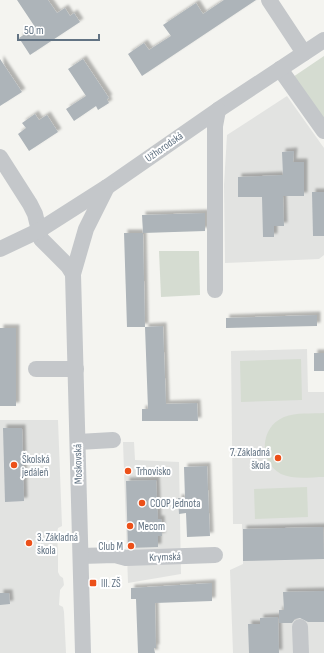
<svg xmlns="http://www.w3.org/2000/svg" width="324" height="653" font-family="'Sofia Sans Condensed',sans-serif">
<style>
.built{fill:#e2e3e1}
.green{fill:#d5dcd1}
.building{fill:#adb4b9;filter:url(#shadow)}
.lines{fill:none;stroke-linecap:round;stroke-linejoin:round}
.minor{stroke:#c4c7ca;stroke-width:16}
.poi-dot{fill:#ec5019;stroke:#fff;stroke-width:1.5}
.labels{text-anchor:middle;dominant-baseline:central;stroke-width:4;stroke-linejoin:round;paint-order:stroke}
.street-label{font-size:11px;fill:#627383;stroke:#fff}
.poi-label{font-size:11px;fill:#627383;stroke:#fff;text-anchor:start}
</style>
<defs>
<filter id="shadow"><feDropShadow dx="3.5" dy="-3.5" stdDeviation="1" flood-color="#0004"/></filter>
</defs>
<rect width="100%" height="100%" fill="#f4f4f0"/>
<!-- built -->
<g class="built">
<polygon points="287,96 324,148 324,255 319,259 225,263 224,185 227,135"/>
<polygon points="307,349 308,392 324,392 324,653 233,653 230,570 243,564 243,561 242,524 233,524 231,351"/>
<polygon points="0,420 58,420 62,526 58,528 57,533 58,553 58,572 60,576 63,578 64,585 60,590 59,605 63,607 64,612 66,653 0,653"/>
<polygon points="123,442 134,442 135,460 179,462 181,574 128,583"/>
</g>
<!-- green -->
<g class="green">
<polygon points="324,56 324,122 293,77"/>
<polygon points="159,251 199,251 200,295 161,297"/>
<polygon points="301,359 302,400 241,402 240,361"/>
<path d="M324,413V477C311,477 294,480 281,474C258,461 260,427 284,417C296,412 312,414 324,413Z"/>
<polygon points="307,487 308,517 255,519 254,489"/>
</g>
<!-- building -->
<g class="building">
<polygon points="17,0 48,0 57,13 65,8 70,16 74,13 80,22 30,55 19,38 35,27"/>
<polygon points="224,0 256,0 142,76 128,54 144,43 149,50 171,36 163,25 196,3 203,14"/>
<polygon points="0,59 22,92 0,106"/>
<polygon points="83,59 109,98 107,99 109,103 98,110 96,106 74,121 66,109 86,96 68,69"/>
<polygon points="35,114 39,120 47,115 58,132 29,151 18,134 26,128 22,123"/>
<polygon points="294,151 293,162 304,162 304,196 283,196 284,226 274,226 274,237 263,237 262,197 238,197 238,177 283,175 282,152"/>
<polygon points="312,192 324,192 324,236 313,236"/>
<polygon points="205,213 205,231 143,233 142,215"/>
<polygon points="124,233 143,233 145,327 127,327"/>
<polygon points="317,315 317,326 226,328 226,318"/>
<polygon points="163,326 166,404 197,403 198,421 142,421 142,409 148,409 145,327"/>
<rect x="0" y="328" width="16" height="78"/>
<rect x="314" y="353" width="10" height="18"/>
<polygon points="3,428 22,428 24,501 5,502"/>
<polygon points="207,466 210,536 187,537 186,513 179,514 178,498 185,498 184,467"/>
<polygon points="156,480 158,519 161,519 162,536 158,536 158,547 128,548 126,481"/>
<polygon points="323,527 324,559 243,561 243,529"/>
<polygon points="212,583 212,601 155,603 156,648 154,648 155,653 138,653 136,599 131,599 131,588"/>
<polygon points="324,591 324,622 308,622 300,618 295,619 292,623 279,623 279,610 284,610 283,592"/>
<polygon points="0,593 9,593 10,604 0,605"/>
<polygon points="278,617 279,653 249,653 248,624 260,624 260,618"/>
</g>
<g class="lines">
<!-- minor -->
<g class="minor">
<polyline points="269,0 304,53"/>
<polyline points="280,69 324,131"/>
<polyline points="0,157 30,204 35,214 41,239 68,266 73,274"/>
<polyline points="0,249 38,231 107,187 218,110 324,40"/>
<polyline points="215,290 215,126 218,110"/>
<polyline points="36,369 76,369"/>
<polyline points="78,442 113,440"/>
<polyline points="81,556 115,555 126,558 215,555"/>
<polyline points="300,627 301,653"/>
<polyline points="83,653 73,274 86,229 107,187"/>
</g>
</g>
<!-- markers -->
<g class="poi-dot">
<circle cx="278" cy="458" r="4"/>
<circle cx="14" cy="465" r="4"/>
<circle cx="128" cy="471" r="4"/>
<circle cx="142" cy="503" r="4"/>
<circle cx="130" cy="526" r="4"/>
<circle cx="29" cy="543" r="4"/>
<circle cx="131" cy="546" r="4"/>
<rect x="89" y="579" width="8" height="8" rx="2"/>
</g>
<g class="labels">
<!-- street labels -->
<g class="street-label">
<text transform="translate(164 147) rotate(-35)">Užhorodská</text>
<text transform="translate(78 464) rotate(-91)">Moskovská</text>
<text transform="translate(165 557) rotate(-2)">Krymská</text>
</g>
<!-- poi labels -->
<g class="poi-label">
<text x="270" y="452" text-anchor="end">7. Základná<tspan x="270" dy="13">škola</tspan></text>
<text x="22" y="459">Školská<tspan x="22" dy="13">jedáleň</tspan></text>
<text x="136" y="471">Trhovisko</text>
<text x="150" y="503">COOP Jednota</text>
<text x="138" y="526">Mecom</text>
<text x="37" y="537">3. Základná<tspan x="37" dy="13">škola</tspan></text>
<text x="123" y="546" text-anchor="end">Club M</text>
<text x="101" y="583">III. ZŠ</text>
</g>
</g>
<!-- scale -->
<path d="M18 34v6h81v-6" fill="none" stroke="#627383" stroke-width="2"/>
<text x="24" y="34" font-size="12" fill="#627383" stroke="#ffffff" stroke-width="3" paint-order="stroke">50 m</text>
</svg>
